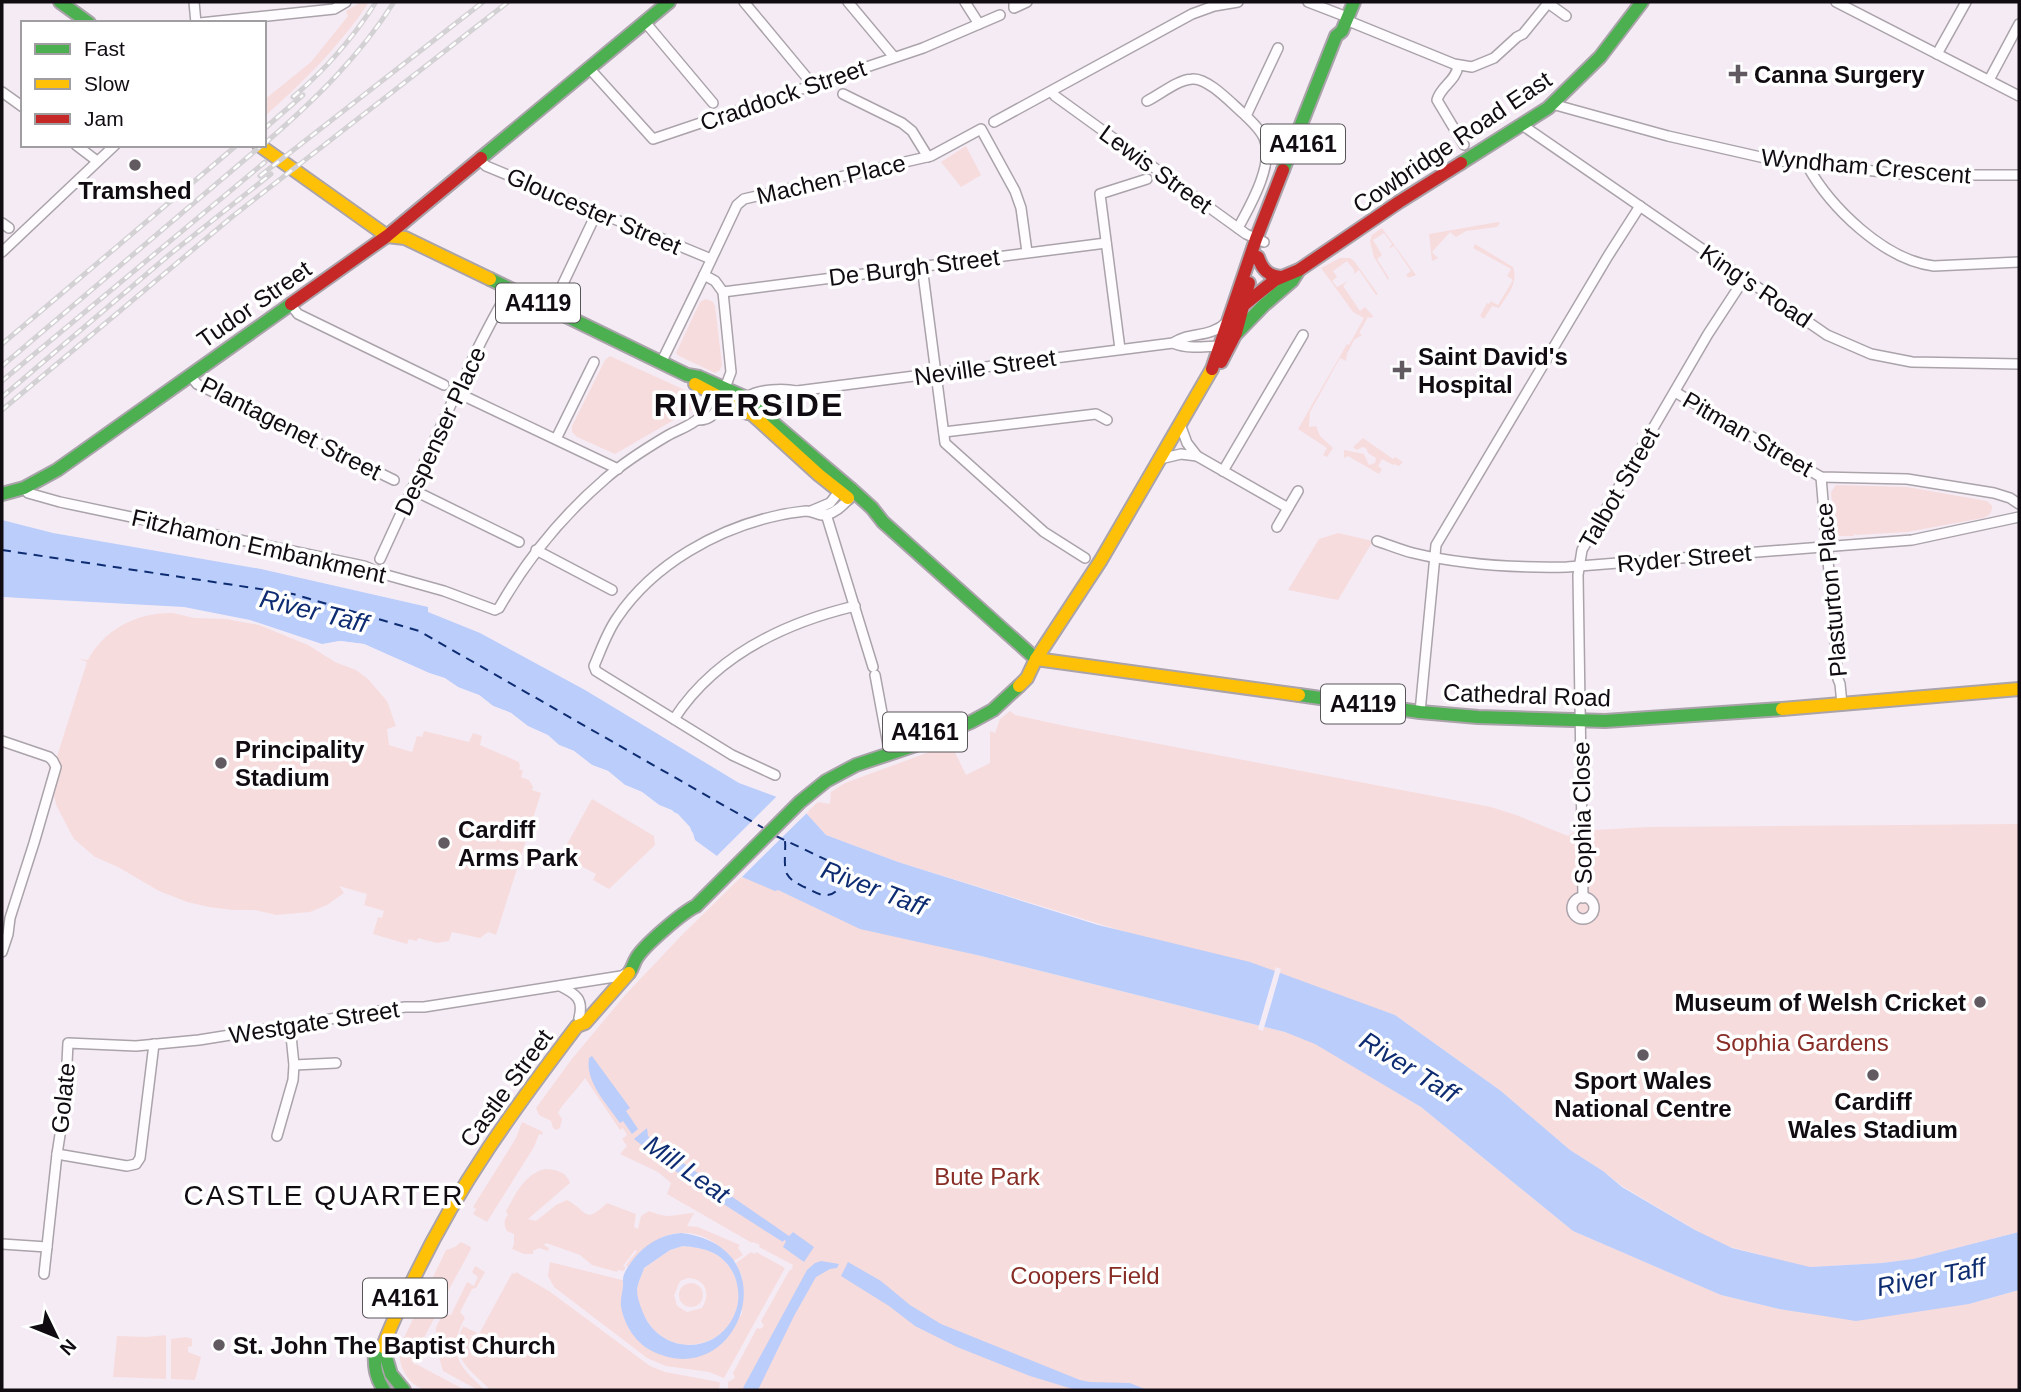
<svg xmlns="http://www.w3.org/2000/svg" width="2021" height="1392" font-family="Arial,sans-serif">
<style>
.green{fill:#f7dcdd;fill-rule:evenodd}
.water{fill:#bacdfb;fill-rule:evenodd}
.pier{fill:#f5ebf5}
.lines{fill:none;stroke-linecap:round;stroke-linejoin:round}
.ferry{stroke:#0e2c71;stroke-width:2;stroke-dasharray:9 7;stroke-linecap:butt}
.street-casing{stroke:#aaa3aa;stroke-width:12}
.fast-casing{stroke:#aaa3aa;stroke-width:16}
.slow-casing{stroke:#aaa3aa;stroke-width:16}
.jam-casing{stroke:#aaa3aa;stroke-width:16}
.street{stroke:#fefcfe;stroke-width:9}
.fast{stroke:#4caf50;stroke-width:12}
.slow{stroke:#ffc107;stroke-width:12}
.jam{stroke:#c62828;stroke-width:12}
.rail-casing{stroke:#d3d1d3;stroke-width:5}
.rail{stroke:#fff;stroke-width:2.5;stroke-dasharray:8;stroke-linecap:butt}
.poi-dot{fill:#615a61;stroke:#fff;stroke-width:2.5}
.labels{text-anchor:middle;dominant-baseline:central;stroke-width:7;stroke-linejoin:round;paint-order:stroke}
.shield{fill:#fff;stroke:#585559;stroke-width:2}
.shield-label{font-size:23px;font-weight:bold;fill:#110c12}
.poi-label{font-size:24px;font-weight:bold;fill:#110c12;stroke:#fff;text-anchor:start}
.street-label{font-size:24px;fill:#110c12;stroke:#fff}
.park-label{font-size:24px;fill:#872d26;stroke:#fff}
.water-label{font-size:26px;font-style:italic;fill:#0e2c71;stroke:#fff}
.quarter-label{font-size:28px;letter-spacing:2px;fill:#110c12;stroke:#fff}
.district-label{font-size:32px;font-weight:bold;letter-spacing:2px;fill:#110c12;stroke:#fff}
</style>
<rect width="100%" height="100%" fill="#f5ebf5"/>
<!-- green -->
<g class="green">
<path d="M361,2H369C340,46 303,82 264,117V100L311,62L348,16L346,11Z"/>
<polygon points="966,146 981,175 961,187 941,162"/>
<polygon points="1498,222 1500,223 1497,227 1466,231 1456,237 1450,232 1432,252 1438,258 1432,261 1429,234"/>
<path d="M1382,228L1416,275C1412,277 1408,279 1406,275L1411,271L1394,246L1389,249L1392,244L1384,233L1373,240L1382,255L1377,259L1389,278L1388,280L1374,257L1370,241L1372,235Z"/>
<path d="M1475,244L1513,267C1519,283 1507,295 1499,308L1492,306L1484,319L1480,316L1487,303L1489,304L1491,301L1498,305L1513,280L1507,276L1511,269L1473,248Z"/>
<polygon points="1340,258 1350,258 1354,261 1378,294 1376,295 1359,270 1354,274 1354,270 1347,261 1333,271 1337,277 1332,281 1337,287 1348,281 1343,286 1360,311 1365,307 1373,316 1371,318 1368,317 1359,333 1362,335 1354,340 1347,354 1346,361 1340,358 1310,412 1309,427 1316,426 1320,436 1333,448 1327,457 1323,455 1327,448 1298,429 1347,344 1349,345 1364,318 1353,312 1321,268"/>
<polygon points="706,299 713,302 715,306 722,365 720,370 715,373 679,356 676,353 700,302"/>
<polygon points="610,356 696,395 699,399 698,406 615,454 577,437 572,432 572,426 605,360"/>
<polygon points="1363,438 1393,459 1395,457 1403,462 1399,466 1394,464 1393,465 1382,459 1378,466 1382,469 1379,474 1348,456 1344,458 1344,450 1364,454 1369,465 1375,463 1376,458 1368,453 1366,448 1362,447 1357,450 1353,447"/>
<path d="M1836,485L1907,487L1987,501L1992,506C1992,513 1990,515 1983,518L1907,532L1856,535L1854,534V536H1838L1835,533L1831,492Z"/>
<polygon points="1338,533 1373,541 1338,600 1288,590 1319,539"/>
<path d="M173,613L194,618L226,619L259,625L308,645L335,662L356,670L368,679L387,701L396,726L387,729L389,745L412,752L417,736L422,737L424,731L469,742L473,733L482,736L480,745L519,762L520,766L519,769L523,771L521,777L529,780L533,787L532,790L541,793L496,935L488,932L480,938L452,932L449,941L437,943L418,938L417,941L409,939L407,944L373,934L378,917L382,918L384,911L364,905L367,894L339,886L344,893L327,905L310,912L276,915L255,910H233L209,907L187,902L159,891L118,867L95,857L74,839L56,805L53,791V771L46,767L53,769L87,662L79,659L88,660C104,629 138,612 173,613Z"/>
<polygon points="1010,711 1015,715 1070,727 1491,807 1516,815 1568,836 1576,831 1648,827 2019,824 2019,1232 1913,1259 1882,1263 1810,1267 1785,1266 1761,1255 1719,1244 1622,1186 1603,1171 1570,1150 1501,1091 1395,1015 898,862 826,835 806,813 818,802 830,804 831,792 845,783 951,744 966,775 990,763 990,731 995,733 1000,719"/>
<polygon points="592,799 654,836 655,845 609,889 593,880 596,874 561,855"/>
<path d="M741,877L778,890L834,916L977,955L1285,1032L1317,1044L1421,1107L1573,1231L1721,1295L1779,1309L1796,1311L1969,1304L2019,1290V1390H728V1382L735,1378L733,1373L757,1328L760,1329L764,1326L761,1321L789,1271L792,1269L793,1265L759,1247L760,1245L753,1242L752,1243L667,1194L671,1183L658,1172L620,1154L627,1146L622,1139L627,1135L623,1128L620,1130L585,1078C577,1090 565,1100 558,1113L562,1119L560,1128L556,1130L553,1128L551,1121L539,1115L536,1108L571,1060L626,994L681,936Z"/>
<polygon points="522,1122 543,1132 542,1135 539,1134 534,1147 487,1222 473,1214 476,1209 473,1207 516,1138"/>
<path d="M545,1169C555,1169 567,1172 570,1183L528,1219L536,1221L556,1205L567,1200C588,1211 584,1225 607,1203L636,1214L634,1227L638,1229L641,1216L649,1211C671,1220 672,1214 694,1213L687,1226L698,1227L740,1245L738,1248L743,1255L734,1261C700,1219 658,1226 628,1267L626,1265L637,1251L635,1250L623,1266L626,1267L623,1271L618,1270L617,1272L592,1265L580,1255L546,1243L544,1245L549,1248L548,1251L539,1248L533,1251V1254H524L512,1249L514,1244V1234L507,1231C504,1225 503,1220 508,1215L506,1211C516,1194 524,1174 545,1169Z"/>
<path d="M461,1242L471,1247V1249L442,1302L439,1301L436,1307L439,1309L414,1357L411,1360L414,1364H416L465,1390C453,1390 437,1392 426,1390C406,1385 397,1363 400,1346L446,1250L455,1247Z"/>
<path d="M683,1246C706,1248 725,1253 735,1277C758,1334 678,1373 646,1319C641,1311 636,1299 637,1289C638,1282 642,1275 644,1268L670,1250ZM688,1278C706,1279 711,1293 702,1308L687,1312L677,1306L674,1295L680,1281Z"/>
<polygon points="751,1252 755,1254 756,1252 785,1268 724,1378 709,1372 666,1366 647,1358 554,1287 548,1276 550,1262 622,1280 624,1284 623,1315 630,1331 705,1354 742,1314 742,1277 736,1263"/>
<path d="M475,1266L485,1272L476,1288L472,1289L460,1312L465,1318C446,1352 459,1367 485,1390H478L443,1371L438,1354L442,1348L443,1344L436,1338V1327L443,1314L451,1315L467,1282L474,1286L478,1277L472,1272Z"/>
<path d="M516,1272L549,1291L650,1366L665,1372L719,1382L720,1383L719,1390H490C471,1369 448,1359 463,1326L477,1333L475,1335L468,1336L474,1337L472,1340L468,1341L472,1342L468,1346L472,1356L475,1355L472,1347L512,1273L515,1274Z"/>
<circle cx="691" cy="1295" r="12"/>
<polygon points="166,1335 166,1379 113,1377 117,1336 146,1337"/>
<polygon points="186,1337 192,1339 192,1346 188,1347 188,1352 201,1357 195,1380 171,1379 171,1339"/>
</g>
<!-- water -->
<g class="water">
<polygon points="2,520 53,533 261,569 428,607 428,612 480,633 585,690 739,783 777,797 717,856 695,840 693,833 672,810 659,805 642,792 625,785 608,771 592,765 574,751 559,745 548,735 528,726 511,713 493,706 479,695 458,687 445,678 429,673 364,644 339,641 322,644 250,620 184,607 2,597"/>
<polygon points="806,813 826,835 898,862 1098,925 1250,962 1395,1015 1501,1091 1570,1150 1603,1171 1622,1187 1695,1230 1732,1248 1810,1267 1882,1263 1913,1259 2019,1232 2019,1290 1969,1304 1856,1321 1779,1309 1721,1295 1573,1231 1421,1107 1315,1044 1285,1032 977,955 860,929 778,890 775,891 742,877"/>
<path d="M592,1056L630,1108L626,1111L638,1129L632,1134L623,1121L620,1123C607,1104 585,1082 589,1058Z"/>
<path d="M647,1128L648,1136L660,1147L789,1236L793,1232L814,1247L804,1262L783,1247L786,1241L784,1240L783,1242C732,1210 680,1177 634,1139Z"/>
<path d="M681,1233C791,1246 740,1392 654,1352C636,1344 624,1325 621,1306C620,1298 623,1292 623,1285C624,1283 622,1282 623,1280C623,1273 628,1267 632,1261C645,1244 660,1235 681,1233ZM683,1246C706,1248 725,1253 735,1277C739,1288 740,1302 735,1313C717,1358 657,1354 642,1310C639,1303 637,1296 637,1289C638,1282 642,1275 644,1268L670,1250Z"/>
<polygon points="821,1261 839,1264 837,1268 830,1269 816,1277 794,1316 758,1390 746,1390 743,1388 807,1270 815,1263"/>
<polygon points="848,1262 881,1281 910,1305 941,1324 1080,1380 1090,1382 1130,1383 1147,1390 1076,1390 1030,1376 957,1347 915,1326 889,1306 841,1276"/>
</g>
<!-- pier -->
<g class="pier">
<polygon points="2,597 53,601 96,603 92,607 53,604 2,601"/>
<polygon points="341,641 364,644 429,673 441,677 461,689 479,695 493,706 511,713 527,726 548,736 559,745 574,751 592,765 608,771 625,785 642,792 659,805 678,814 690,827 697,846 692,842 683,823 673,815 657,808 640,795 624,788 606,774 590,768 579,758 557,748 543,737 526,729 512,718 491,709 477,698 460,692 440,680 427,677 363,648 345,644 323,648 323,645"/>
<polygon points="774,793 780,796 779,799 720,859 714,859 777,796"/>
<polygon points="806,809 809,811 739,879 740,873"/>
<polygon points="1276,967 1281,969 1271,1004 1263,1031 1258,1029"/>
</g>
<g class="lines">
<!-- ferry -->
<g class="ferry">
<polyline points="2,550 293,594 419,631 765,829"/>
<path d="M776,836L835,864C846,873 842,897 824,895C818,895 810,889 804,887C797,883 791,881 787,874C783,865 786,851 785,841"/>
</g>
<defs>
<g id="street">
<polyline points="194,2 196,23"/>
<polyline points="744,2 813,85"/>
<polyline points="848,2 894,57"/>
<polyline points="965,2 979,24"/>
<polyline points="1014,2 1014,8 1027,2"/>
<polyline points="1308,2 1347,17"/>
<polyline points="1836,2 2019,96"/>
<polyline points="1548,3 1566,16"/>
<polyline points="1346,20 1454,64 1472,67 1494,58 1517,37 1523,34 1549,2"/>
<polyline points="645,22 713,103"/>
<polyline points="200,23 334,9 346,2"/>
<polyline points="1937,54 1966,2"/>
<path d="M1458,66C1456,81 1441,86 1437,100L1464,145"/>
<polyline points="589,68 653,139 923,48 1000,15"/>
<polyline points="1989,80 2019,24"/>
<polyline points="2,92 23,107"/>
<polyline points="1052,92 1055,96 1246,234 1264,242"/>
<polyline points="843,94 902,123 912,131 928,157"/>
<path d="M1147,101C1161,94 1177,80 1192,79C1208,77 1234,106 1246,116"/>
<polyline points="1552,104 1668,136 1778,161 1912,175 2019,175"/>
<polyline points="994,122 1192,14 1214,6 1238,2"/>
<polyline points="1522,125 1827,335 1871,354 1912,362 2019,364"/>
<polyline points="76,145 97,161"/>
<polyline points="479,159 486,166 711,259"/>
<path d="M1807,165C1830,207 1884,260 1934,266L2019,262"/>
<polyline points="2,223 9,228"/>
<path d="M1238,228C1250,206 1275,163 1264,138C1260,129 1253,123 1246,116L1278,48"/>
<polyline points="2,252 115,145"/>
<polyline points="922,266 945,443 1044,532 1085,558"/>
<polyline points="723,292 1106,243"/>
<polyline points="290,304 298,314 444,385"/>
<polyline points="551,309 597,212"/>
<path d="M1173,343C1187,349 1204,347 1220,346"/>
<polyline points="1120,349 1100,194 1147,179"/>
<polyline points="661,363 704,275"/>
<polyline points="190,375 197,384 394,480"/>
<polyline points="725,388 731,372 723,292 715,281 704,275 737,205 744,199 931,156 981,129 1015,191 1021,208 1027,252"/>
<polyline points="1675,392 1821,477 1907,479 1994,493 2010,498 2019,504"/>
<polyline points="462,395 618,469"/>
<path d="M747,397C759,389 783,388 797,391L1173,343C1190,331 1209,339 1227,322"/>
<path d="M757,409C764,407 767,402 774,399C782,396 789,397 797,391"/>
<path d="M697,420C714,421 717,409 724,396"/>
<polyline points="1180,424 1187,443 1197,456"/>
<polyline points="944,432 1096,414 1107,420"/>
<polyline points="556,439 594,362"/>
<polyline points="1160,459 1181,454 1197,456 1288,508 1298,491"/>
<polyline points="1223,471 1303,335"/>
<polyline points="1821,477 1838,679 1840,684 1842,704"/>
<path d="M24,488L28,493L60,502L364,566L383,574L444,591L495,610L499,608C527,559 562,516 605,479C623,463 645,449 667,436C677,430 691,426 699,418C707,410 710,399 714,390"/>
<polyline points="411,489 519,542"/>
<polyline points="811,511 830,503 842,488"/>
<polyline points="826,514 873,667"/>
<polyline points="1277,527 1288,508"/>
<path d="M1377,541C1389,545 1401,550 1413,553C1463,565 1516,568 1567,567L1912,540L2019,517"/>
<polyline points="536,550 612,590"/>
<path d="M380,559L453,400L462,395C459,379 492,321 501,304"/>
<polyline points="875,675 888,745"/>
<polyline points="1420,712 1436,545 1608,256 1640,206"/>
<path d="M674,719C715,656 784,623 855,606"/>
<polyline points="2,741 49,757 53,761 56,767 34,843 10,918 8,934 2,952"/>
<path d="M775,775L732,755L604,676L596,671L594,666C601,650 607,632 617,618C653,564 718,528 780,515C789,513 798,512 806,511C812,511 816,514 822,515C835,515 845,504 852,495"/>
<circle cx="1583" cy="908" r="11"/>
<polyline points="1583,898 1578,575 1582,550 1708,334 1744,279"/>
<path d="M560,986C576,994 584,999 579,1018"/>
<polyline points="294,1065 336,1063"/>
<polyline points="277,1136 293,1080 294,1065 290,1026"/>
<polyline points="57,1154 127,1166 136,1164 140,1158 154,1044"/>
<polyline points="2,1244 47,1247"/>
<polyline points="44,1274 57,1154 65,1103 68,1043 136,1046 199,1040 405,1007 424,1007 621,976 625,974"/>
</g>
<g id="fast">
<polyline points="60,2 89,23"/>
<polyline points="481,158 669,2"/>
<polyline points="1461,163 1548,108 1600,57 1642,2"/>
<polyline points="1283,170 1336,36 1342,31 1354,2"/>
<polyline points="490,279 687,375 699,377 747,398"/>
<polyline points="1236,334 1264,305 1292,281 1299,270"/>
<polyline points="757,409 850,488 872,508 883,522 1036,659"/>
<polyline points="2,494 24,488 57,470 291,304"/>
<polyline points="1299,695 1420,712 1478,717 1605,721 1782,709"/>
<path d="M629,973C633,968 633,964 636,959C643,946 683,912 696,906L800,802L826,781L856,765L925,742L971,722L993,710L1019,686"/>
<polyline points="383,1347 391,1374 404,1390"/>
<path d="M383,1347L375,1352C374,1367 376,1378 384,1390"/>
</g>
<g id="slow">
<polyline points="259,145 387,236 405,238 490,279"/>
<polyline points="695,384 742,409"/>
<polyline points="753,398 747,398 742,403 744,412 752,414 819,475 848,498"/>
<polyline points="1036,659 1299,695"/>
<polyline points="1019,686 1027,678 1036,659 1101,560 1212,369"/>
<polyline points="1782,709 2019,689"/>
<path d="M383,1347C391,1323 403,1301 414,1278C459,1184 514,1109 577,1026L585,1023L629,973"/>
</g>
<g id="jam">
<path d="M1258,257C1262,269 1268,276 1281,277"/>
<polyline points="291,304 387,236 481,158"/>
<polyline points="1240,308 1275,280 1299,270 1399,202 1461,163"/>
<polyline points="1221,362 1236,333 1249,283"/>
<polyline points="1212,369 1256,239 1283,170"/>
</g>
</defs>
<!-- street casing -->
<use href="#street" class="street-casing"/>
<!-- fast casing -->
<use href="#fast" class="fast-casing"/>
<!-- slow casing -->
<use href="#slow" class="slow-casing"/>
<!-- jam casing -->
<use href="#jam" class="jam-casing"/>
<!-- street -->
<use href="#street" class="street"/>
<!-- fast -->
<use href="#fast" class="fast"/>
<!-- slow -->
<use href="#slow" class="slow"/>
<!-- jam -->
<use href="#jam" class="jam"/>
<defs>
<g id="rail">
<path d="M293,97C325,70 353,38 376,2"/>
<polyline points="264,129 303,95"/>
<path d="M264,144C314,101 359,57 394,2"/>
<polyline points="260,176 483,2"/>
<polyline points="2,344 237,145"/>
<polyline points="2,366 262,145"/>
<polyline points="2,381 265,162"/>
<polyline points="2,397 169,255 271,174"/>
<polyline points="2,410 233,216 508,2"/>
</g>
</defs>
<!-- rail casing -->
<use href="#rail" class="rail-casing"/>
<!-- rail -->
<use href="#rail" class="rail"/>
</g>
<!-- markers -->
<g class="poi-dot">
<path d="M1734.5 63.5h7v7h7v7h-7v7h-7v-7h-7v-7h7z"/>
<circle cx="135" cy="165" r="7"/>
<path d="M1398.5 359.5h7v7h7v7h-7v7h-7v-7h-7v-7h7z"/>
<circle cx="221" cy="763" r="7"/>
<circle cx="444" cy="843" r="7"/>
<circle cx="1980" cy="1002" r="7"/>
<circle cx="1643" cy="1055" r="7"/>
<circle cx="1873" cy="1075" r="7"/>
<circle cx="219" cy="1345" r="7"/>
</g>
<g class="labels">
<!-- shield labels -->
<g class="shield">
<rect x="1261" y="124.5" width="84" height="39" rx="5"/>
<rect x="496" y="283.5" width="84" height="39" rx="5"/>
<rect x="1321" y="684.5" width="84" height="39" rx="5"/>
<rect x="883" y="712.5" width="84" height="39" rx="5"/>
<rect x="363" y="1278.5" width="84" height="39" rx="5"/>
</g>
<g class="shield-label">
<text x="1303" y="144">A4161</text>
<text x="538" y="303">A4119</text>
<text x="1363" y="704">A4119</text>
<text x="925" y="732">A4161</text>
<text x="405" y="1298">A4161</text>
</g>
<!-- poi labels -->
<g class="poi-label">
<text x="1754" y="74">Canna Surgery</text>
<text x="135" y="190" text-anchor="middle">Tramshed</text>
<text x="1418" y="356">Saint David's<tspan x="1418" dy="28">Hospital</tspan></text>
<text x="235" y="749">Principality<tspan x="235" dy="28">Stadium</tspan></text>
<text x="458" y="829">Cardiff<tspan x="458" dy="28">Arms Park</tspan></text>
<text x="1966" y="1002" text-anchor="end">Museum of Welsh Cricket</text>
<text x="1643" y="1080" text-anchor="middle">Sport Wales<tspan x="1643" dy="28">National Centre</tspan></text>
<text x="1873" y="1101" text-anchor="middle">Cardiff<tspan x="1873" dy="28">Wales Stadium</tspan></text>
<text x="233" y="1345">St. John The Baptist Church</text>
</g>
<!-- street labels -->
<g class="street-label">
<text transform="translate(783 95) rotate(-19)">Craddock Street</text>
<text transform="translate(1452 142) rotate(-34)">Cowbridge Road East</text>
<text transform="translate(1866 166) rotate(5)">Wyndham Crescent</text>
<text transform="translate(1156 169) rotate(36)">Lewis Street</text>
<text transform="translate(831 179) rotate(-13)">Machen Place</text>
<text transform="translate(594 211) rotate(23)">Gloucester Street</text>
<text transform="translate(914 267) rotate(-7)">De Burgh Street</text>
<text transform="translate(1756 286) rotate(34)">King's Road</text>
<text transform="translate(254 304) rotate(-35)">Tudor Street</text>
<text transform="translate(985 367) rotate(-8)">Neville Street</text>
<text transform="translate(291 428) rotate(27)">Plantagenet Street</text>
<text transform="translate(440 431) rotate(-65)">Despenser Place</text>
<text transform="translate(1748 434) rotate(30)">Pitman Street</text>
<text transform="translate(1619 488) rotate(-60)">Talbot Street</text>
<text transform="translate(259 546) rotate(13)">Fitzhamon Embankment</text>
<text transform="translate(1684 558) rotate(-5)">Ryder Street</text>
<text transform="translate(1831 590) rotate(-95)">Plasturton Place</text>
<text transform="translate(1527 695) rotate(2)">Cathedral Road</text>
<text transform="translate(1582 813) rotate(-91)">Sophia Close</text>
<text transform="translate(314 1022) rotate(-9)">Westgate Street</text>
<text transform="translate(506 1088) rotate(-54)">Castle Street</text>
<text transform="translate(63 1098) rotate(-84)">Golate</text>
</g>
<!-- park labels -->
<g class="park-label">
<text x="1802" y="1042">Sophia Gardens</text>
<text x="987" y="1176">Bute Park</text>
<text x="1085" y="1275">Coopers Field</text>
</g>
<!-- water labels -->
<g class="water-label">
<text transform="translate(314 611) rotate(14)">River Taff</text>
<text transform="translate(874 888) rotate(21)">River Taff</text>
<text transform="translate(1409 1067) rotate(32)">River Taff</text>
<text transform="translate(687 1169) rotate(35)">Mill Leat</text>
<text transform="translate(1931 1277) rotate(-11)">River Taff</text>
</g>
<!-- quarter labels -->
<g class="quarter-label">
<text x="324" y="1195">CASTLE QUARTER</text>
</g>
<!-- district labels -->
<g class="district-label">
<text x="749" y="405">RIVERSIDE</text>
</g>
</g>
<!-- border -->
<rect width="2021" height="1392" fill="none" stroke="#110c12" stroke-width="7"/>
<!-- legend -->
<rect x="21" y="21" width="245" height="126" fill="#ffffff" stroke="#a09ea0" stroke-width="2"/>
<rect x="35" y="44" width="35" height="10" fill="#4caf50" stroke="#a09ea0" stroke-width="2"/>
<text x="84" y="56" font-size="21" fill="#110c12">Fast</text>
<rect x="35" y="79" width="35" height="10" fill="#ffc107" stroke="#a09ea0" stroke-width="2"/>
<text x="84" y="91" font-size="21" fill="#110c12">Slow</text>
<rect x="35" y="114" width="35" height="10" fill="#c62828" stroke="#a09ea0" stroke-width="2"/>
<text x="84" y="126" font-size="21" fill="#110c12">Jam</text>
<!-- north arrow -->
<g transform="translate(56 1336) rotate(133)" stroke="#ffffff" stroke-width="5" paint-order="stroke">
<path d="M0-5L12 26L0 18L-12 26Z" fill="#110c12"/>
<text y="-10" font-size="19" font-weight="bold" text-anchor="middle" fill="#110c12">N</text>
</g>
</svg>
